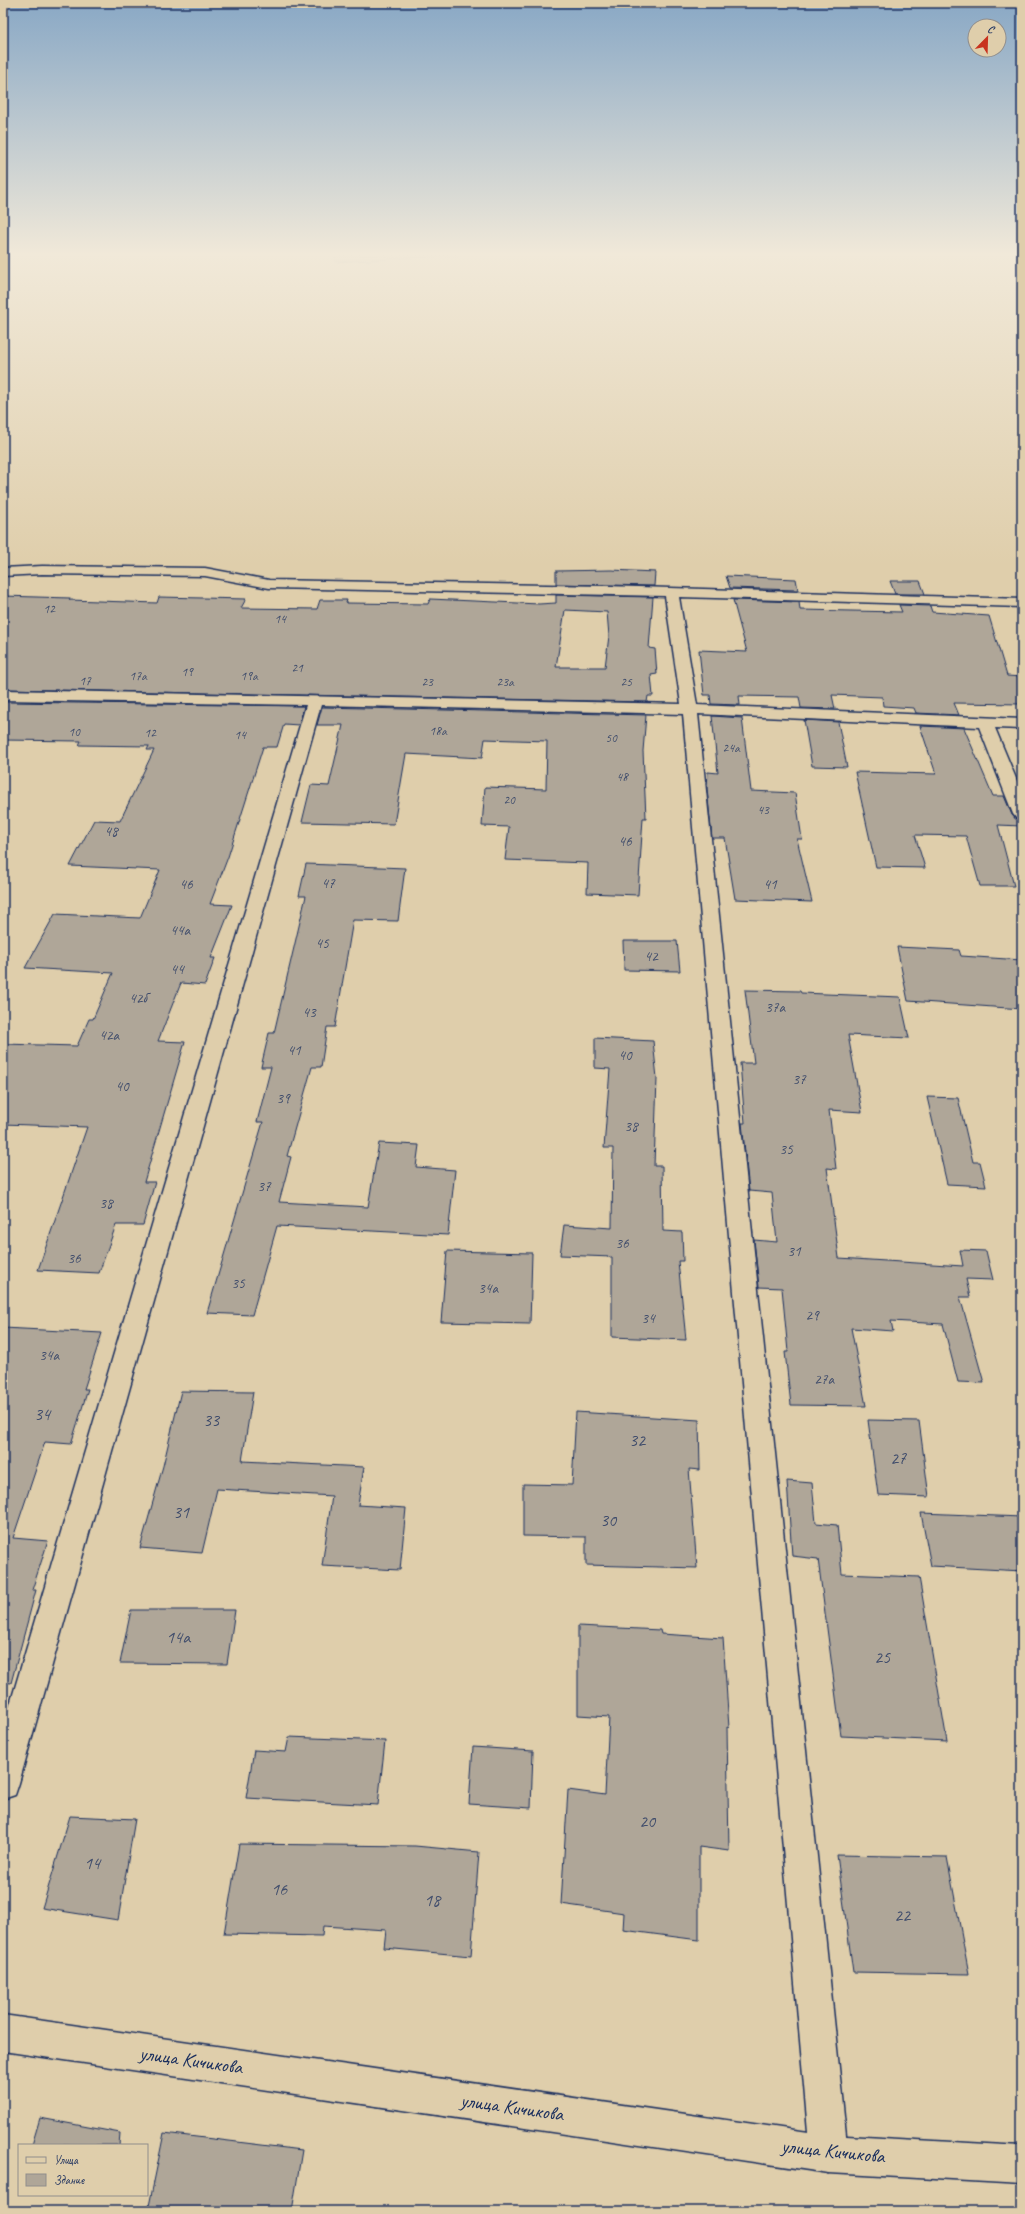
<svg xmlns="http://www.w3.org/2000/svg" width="1025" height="2214" font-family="Caveat,sans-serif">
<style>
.green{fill:#c2b7a0;stroke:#6e737f}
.building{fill:#afa698;stroke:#1b2f5e;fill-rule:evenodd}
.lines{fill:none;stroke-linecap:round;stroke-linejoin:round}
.minor-casing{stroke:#1b2f5e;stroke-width:3}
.tertiary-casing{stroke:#1b2f5e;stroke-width:3}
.minor{fill:#dfceab;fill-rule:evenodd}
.tertiary{fill:#dfceab;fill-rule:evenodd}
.labels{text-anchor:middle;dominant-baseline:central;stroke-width:3.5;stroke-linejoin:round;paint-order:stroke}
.far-number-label{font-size:13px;fill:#404d6c}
.number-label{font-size:15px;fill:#404d6c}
.near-number-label{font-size:18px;fill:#404d6c}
.near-street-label{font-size:20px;fill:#1b2f5e;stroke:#dfceab}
</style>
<rect width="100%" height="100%" fill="#dfceab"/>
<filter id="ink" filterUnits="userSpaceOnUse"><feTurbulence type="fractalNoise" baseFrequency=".025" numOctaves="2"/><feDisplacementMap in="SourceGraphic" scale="8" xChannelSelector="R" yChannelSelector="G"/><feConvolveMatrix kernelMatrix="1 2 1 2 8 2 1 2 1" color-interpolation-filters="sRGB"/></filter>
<g filter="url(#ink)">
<!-- green -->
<polygon class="green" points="334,255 459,255 336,262"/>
<!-- building -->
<g class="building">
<polygon points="611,570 655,572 654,586 556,584 556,571"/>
<polygon points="726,576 796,579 798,590 730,588"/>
<polygon points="890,581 920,581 925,594 895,594"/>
<path d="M556,595L653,597L649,648L655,649L657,674L651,675L653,696H648L647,702L3,689V596L70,598L69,600L157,603L159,597L246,599L241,608L317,609L320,600H347L346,603L428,604L430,599L539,604L556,603ZM565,610L607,612L609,636L605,667H556Z"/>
<polygon points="733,600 799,602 800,610 902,612 899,605 930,606 932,612 989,616 1007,676 1022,677 1022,704 954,703 959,715 916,713 914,708 883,706 882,697 832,695 835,709 801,708 799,697 739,696 740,705 711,704 710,695 704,695 699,650 747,652"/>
<polygon points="3,702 304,706 299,725 284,724 277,747 263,747 228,857 210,904 232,905 211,958 215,958 205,985 181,983 158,1041 185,1042 144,1182 155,1182 143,1225 116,1225 99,1273 38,1270 87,1127 3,1124 3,1044 77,1046 89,1019 93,1019 113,973 25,968 55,914 140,918 160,870 70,866 94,820 120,821 154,750 147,750 149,746 79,745 81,741 3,740"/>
<polygon points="322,707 646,715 643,751 646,818 643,818 638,895 587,893 588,863 505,860 509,827 482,826 485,787 546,789 547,741 485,739 482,758 406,754 394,824 302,822 311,785 329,786 343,725 317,725"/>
<polygon points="712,716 742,718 751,791 795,793 802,839 797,839 812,902 735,899 725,838 712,838 707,789 708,772 718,773"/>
<polygon points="804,720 838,722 847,767 812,766"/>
<polygon points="920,726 964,728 993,796 1004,796 1012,815 1016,819 1022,820 1022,826 998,825 1014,886 980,886 966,836 915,835 925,868 876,867 855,772 936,774"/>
<polygon points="306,864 405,868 398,921 353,920 335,1027 327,1027 321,1067 312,1067 287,1156 291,1157 279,1202 368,1207 379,1143 419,1145 416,1167 455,1170 448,1235 277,1226 252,1315 207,1313 263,1122 257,1122 271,1067 261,1067 269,1033 274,1033 306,896 299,896"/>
<polygon points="623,941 677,941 680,971 624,970"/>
<polygon points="897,947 959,950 961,956 1022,960 1022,1009 908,1001"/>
<polygon points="745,990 800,991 801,993 900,997 909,1038 848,1035 862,1112 829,1110 836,1169 827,1168 839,1258 963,1266 960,1250 986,1251 993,1280 966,1279 970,1297 960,1297 984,1383 958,1382 943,1324 891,1321 893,1331 851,1328 866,1406 791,1405 785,1352 788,1352 782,1288 759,1287 754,1240 777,1242 772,1193 749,1191 742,1123 745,1123 740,1063 754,1063"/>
<polygon points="595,1038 653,1041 657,1078 654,1166 662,1166 663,1231 682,1232 683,1261 678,1261 686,1340 612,1337 612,1257 560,1255 564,1225 612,1228 613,1148 604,1148 610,1069 595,1068"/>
<polygon points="927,1097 958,1098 973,1162 980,1162 986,1186 947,1184"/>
<polygon points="447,1251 532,1253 530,1324 441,1322"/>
<polygon points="3,1328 102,1333 84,1389 88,1389 71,1444 45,1442 13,1538 48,1541 32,1590 36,1590 11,1683 3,1682"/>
<polygon points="181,1391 253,1392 242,1461 364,1467 358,1505 406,1508 400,1570 322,1566 332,1496 217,1489 202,1553 140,1548 163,1466"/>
<polygon points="576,1412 699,1420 700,1470 689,1469 697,1568 586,1565 586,1537 523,1536 523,1484 572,1485"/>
<polygon points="868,1420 919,1421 929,1497 878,1495"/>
<polygon points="787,1481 812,1483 816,1523 837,1525 842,1574 919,1577 947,1741 841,1736 818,1559 792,1556"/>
<polygon points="921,1513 1022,1517 1022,1571 931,1566"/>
<polygon points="131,1610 235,1610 227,1664 120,1663"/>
<polygon points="578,1626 660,1630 661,1634 723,1638 729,1728 727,1727 729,1851 699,1847 699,1940 623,1930 624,1913 561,1904 568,1790 605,1795 609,1717 578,1715"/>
<polygon points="289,1737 385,1741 378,1805 246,1798 254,1750 286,1752"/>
<polygon points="473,1747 533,1751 531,1808 469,1804"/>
<polygon points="70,1816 135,1819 118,1920 42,1908"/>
<polygon points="239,1844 415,1846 479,1852 471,1956 384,1948 386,1930 323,1926 322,1936 224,1934"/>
<polygon points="837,1855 947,1857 969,1974 853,1972"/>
<polygon points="40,2118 120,2133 119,2145 32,2145"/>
<polygon points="164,2133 302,2150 292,2211 148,2211"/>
</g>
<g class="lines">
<defs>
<polygon id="minor" points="42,566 205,568 269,580 605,586 1022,599 1022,607 679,597 697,705 1022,719 1022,729 995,728 1022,793 1022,819 1016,818 1013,814 979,727 698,714 848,2154 843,2168 829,2173 815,2168 810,2154 683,714 321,705 19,1783 15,1795 3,1799 3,1728 306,705 3,700 3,690 681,704 665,596 269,588 205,576 42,574 3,576 3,568"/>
<polygon id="tertiary" points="3,2015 829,2135 1022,2146 1022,2184 829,2173 3,2051"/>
</defs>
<!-- minor casing -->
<use href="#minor" class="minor-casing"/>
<!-- tertiary casing -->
<use href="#tertiary" class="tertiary-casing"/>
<!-- minor -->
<use href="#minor" class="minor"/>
<!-- tertiary -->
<use href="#tertiary" class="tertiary"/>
</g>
</g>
<!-- sky -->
<linearGradient id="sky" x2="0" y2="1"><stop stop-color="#89a8c5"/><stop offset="0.45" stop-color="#f1e9d9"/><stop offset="1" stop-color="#f1e9d9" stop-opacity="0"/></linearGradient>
<rect width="1025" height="565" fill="url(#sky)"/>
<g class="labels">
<!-- far-number labels -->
<g class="far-number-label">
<text x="49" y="609">12</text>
<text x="280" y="619">14</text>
<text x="297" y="668">21</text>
<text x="187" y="672">19</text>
<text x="138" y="676">17а</text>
<text x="249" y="676">19а</text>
<text x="85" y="681">17</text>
<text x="427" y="682">23</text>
<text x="505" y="682">23а</text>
<text x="626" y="682">25</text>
<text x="438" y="731">18а</text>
<text x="74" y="732">10</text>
<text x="150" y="733">12</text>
<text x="240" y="735">14</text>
<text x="611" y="738">50</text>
<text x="731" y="748">24а</text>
<text x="622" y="777">48</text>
<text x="509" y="800">20</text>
<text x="763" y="810">43</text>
</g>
<!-- number labels -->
<g class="number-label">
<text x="111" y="831">48</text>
<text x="625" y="841">46</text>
<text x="328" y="883">47</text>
<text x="186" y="884">46</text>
<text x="770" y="884">41</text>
<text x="180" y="930">44а</text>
<text x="322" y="943">45</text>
<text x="651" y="956">42</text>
<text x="177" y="969">44</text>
<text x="138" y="998">42б</text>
<text x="775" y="1007">37а</text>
<text x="309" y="1012">43</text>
<text x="109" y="1035">42а</text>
<text x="294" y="1050">41</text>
<text x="625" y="1055">40</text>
<text x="799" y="1079">37</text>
<text x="122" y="1086">40</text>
<text x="283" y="1098">39</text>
<text x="631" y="1126">38</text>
<text x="786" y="1149">35</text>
<text x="264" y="1186">37</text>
<text x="106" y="1203">38</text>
<text x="622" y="1243">36</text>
<text x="794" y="1251">31</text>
<text x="74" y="1258">36</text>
<text x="238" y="1283">35</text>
<text x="488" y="1288">34а</text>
<text x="812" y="1315">29</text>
<text x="648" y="1318">34</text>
<text x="49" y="1355">34а</text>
<text x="824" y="1379">27а</text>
</g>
<!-- near-number labels -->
<g class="near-number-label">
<text x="42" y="1414">34</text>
<text x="211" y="1420">33</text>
<text x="637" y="1440">32</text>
<text x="898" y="1458">27</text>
<text x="181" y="1512">31</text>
<text x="608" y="1520">30</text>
<text x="178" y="1637">14а</text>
<text x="882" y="1657">25</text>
<text x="647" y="1821">20</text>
<text x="92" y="1863">14</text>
<text x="279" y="1889">16</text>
<text x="432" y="1900">18</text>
<text x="902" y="1915">22</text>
</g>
<!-- near-street labels -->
<g class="near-street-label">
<text transform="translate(191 2060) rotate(8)">улица Кичикова</text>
<text transform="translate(512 2107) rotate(8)">улица Кичикова</text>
<text transform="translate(833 2151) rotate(6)">улица Кичикова</text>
</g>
</g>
<!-- margin -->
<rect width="1025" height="2214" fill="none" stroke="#dfceab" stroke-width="16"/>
<rect x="8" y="8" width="1009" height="2198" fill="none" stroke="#1b2f5e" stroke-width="1.5" filter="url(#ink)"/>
<!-- legend -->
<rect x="18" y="2144" width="130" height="52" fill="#dfceab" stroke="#918e8c"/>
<rect x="26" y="2157" width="20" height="6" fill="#dfceab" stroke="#918e8c"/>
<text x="54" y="2164" font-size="12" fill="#1b2f5e">Улица</text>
<rect x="26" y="2174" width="20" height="12" fill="#afa698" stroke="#918e8c"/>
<text x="54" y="2184" font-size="12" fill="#1b2f5e">Здание</text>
<!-- north arrow -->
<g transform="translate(987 38) rotate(23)"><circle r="19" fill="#dfceab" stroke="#918e8c"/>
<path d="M0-3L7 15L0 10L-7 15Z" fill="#c8321e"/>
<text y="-6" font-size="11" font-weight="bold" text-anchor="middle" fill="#1b2f5e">С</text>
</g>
</svg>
